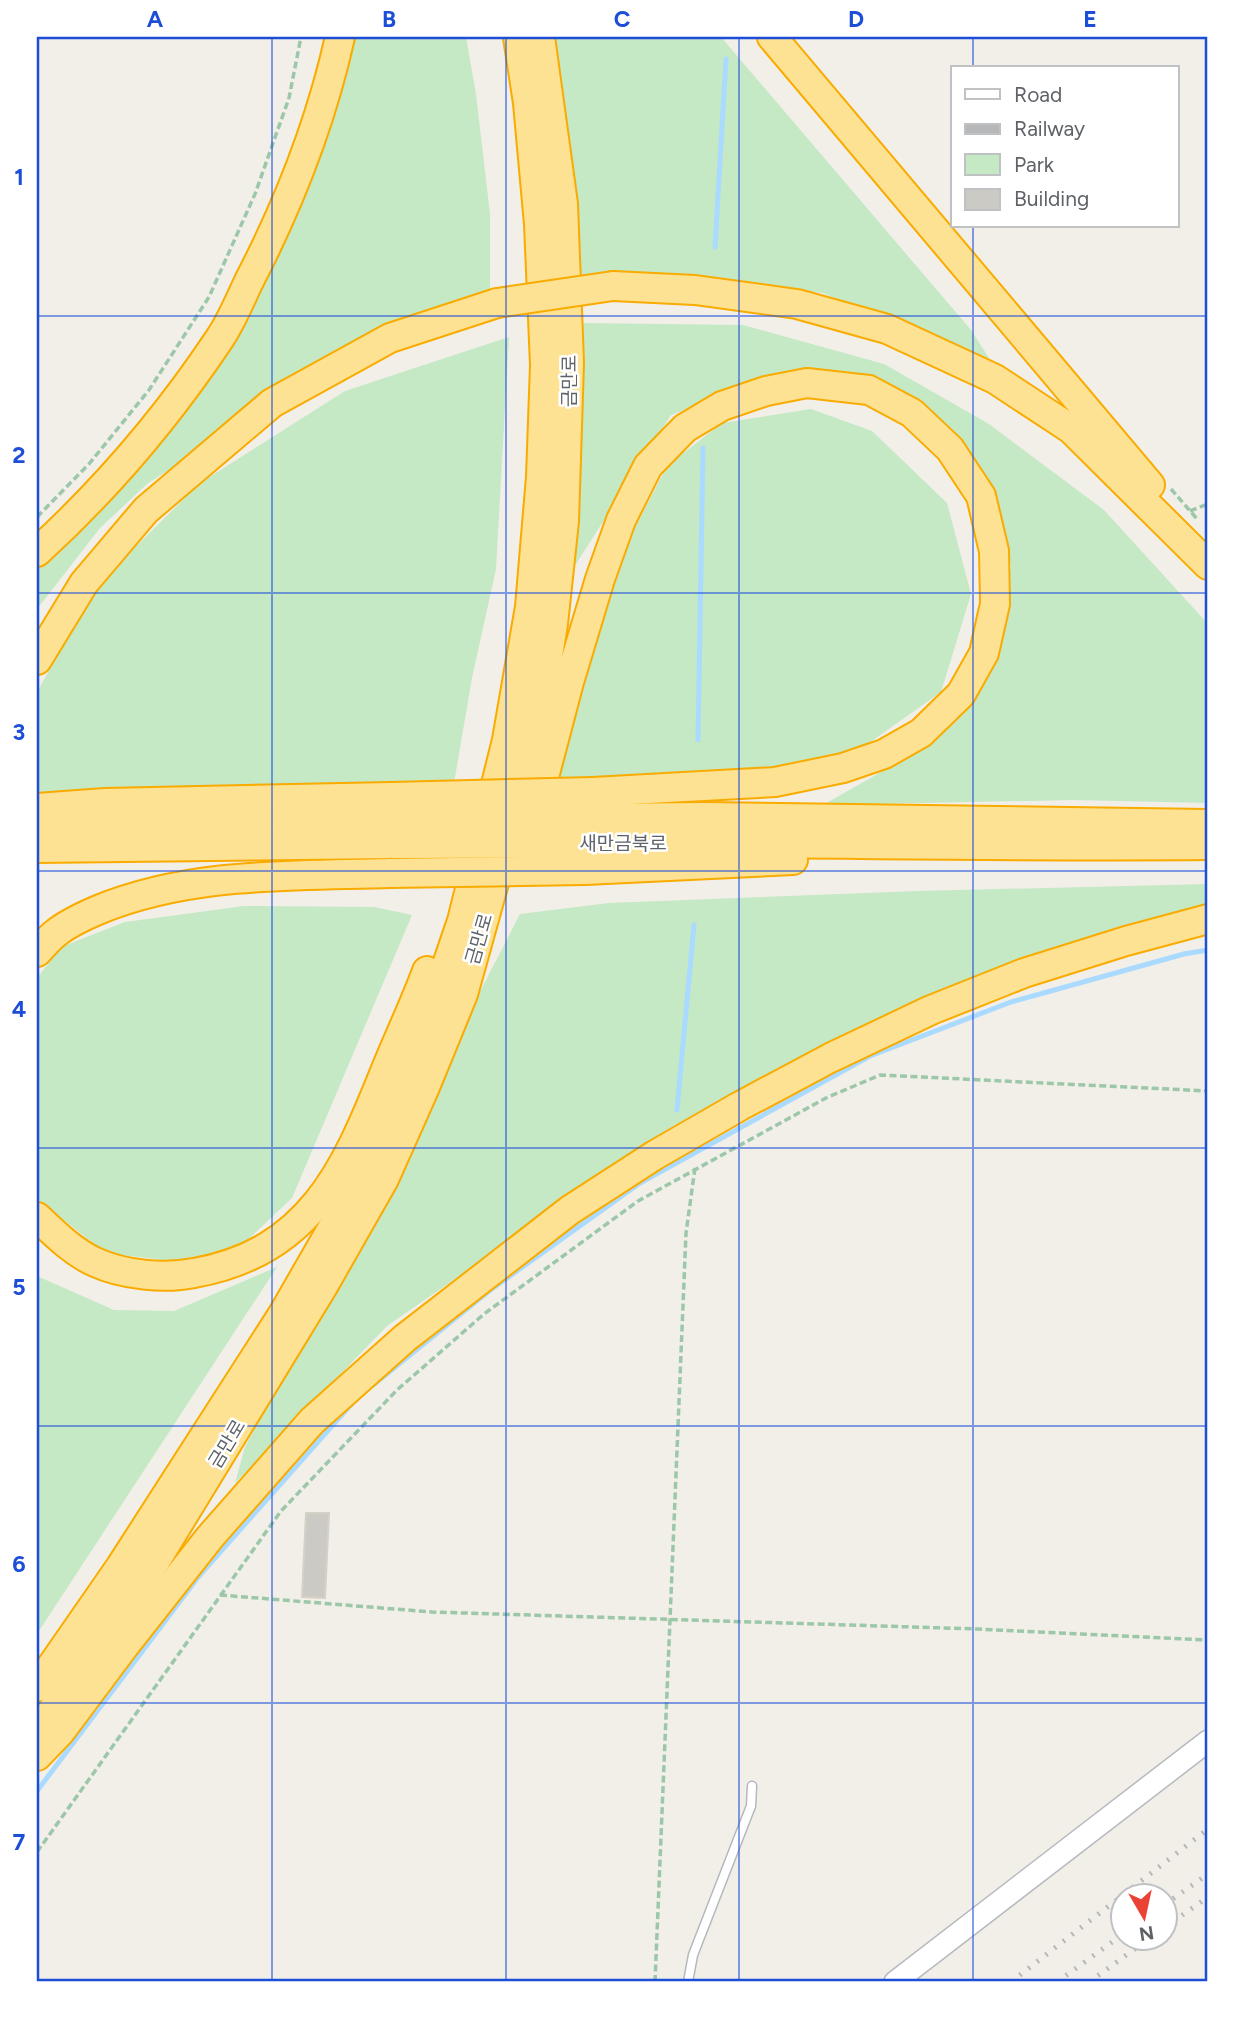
<svg xmlns="http://www.w3.org/2000/svg" width="1245" height="2019" font-family="Figtree,'Noto Sans KR',sans-serif">
<style>
.green{fill:#c5e8c5}
.lines{fill:none;stroke-linecap:round;stroke-linejoin:round}
.stream{stroke:#aadaff;stroke-width:5}
.building{fill:#cccac5;stroke:#d6d1c6;stroke-width:2}
.lane-casing{stroke:#b5b8bc;stroke-width:11}
.secondary-casing{stroke:#b6babf;stroke-width:24}
.highway-casing{stroke:#f9ab00;stroke-width:32}
.path{stroke:#9cc7a9;stroke-width:3.5;stroke-dasharray:7 3.5;stroke-linecap:butt}
.lane{stroke:#fff;stroke-width:8}
.secondary{stroke:#fff;stroke-width:21}
.highway{stroke:#fde293;stroke-width:28}
.rail{stroke:#b6b7b8;stroke-width:5;stroke-dasharray:2 9;stroke-linecap:butt}
.highway-bridge-casing{stroke:#f9ab00;stroke-width:32;stroke-linecap:butt}
.highway-bridge{stroke:#fde293;stroke-width:28}
.grid{fill:none;stroke:#1d4ed8;stroke-width:2;stroke-opacity:0.55}
.labels{text-anchor:middle;dominant-baseline:central;stroke-width:5;stroke-linejoin:round;paint-order:stroke}
.street-label{font-size:19px;fill:#5f6368;stroke:#fff}
.neatline{fill:none;stroke:#1d4ed8;stroke-width:2.5}
.grid-label{font-size:23px;text-anchor:middle;font-weight:bold;fill:#1d4ed8}
</style>
<rect width="100%" height="100%" fill="#f1efe8"/>
<!-- green -->
<g class="green">
<polygon points="353,37 466,37 476,94 490,214 490,290 381,330 147,484 100,528 37,609 37,563 170,424 293,224"/>
<polygon points="548,37 721,37 971,330 996,369 823,293 648,273 579,280"/>
<polygon points="581,323 743,325 884,364 989,424 1104,510 1208,624 1208,803 1074,800 823,805 932,743 1000,656 1011,565 987,488 945,423 893,389 746,385 671,415 569,575"/>
<polygon points="509,337 496,569 472,678 454,783 37,794 37,692 98,584 200,483 345,391"/>
<polygon points="811,409 872,431 947,503 971,594 941,692 855,753 717,776 558,779 570,723 619,558 667,466 722,423"/>
<polygon points="1208,884 1208,913 1005,965 686,1119 387,1326 235,1483 245,1447 520,914 609,903 918,891"/>
<polygon points="244,906 374,907 412,915 292,1198 240,1247 172,1261 105,1253 40,1201 37,1194 37,978 61,947 125,922"/>
<polygon points="277,1267 37,1634 37,1276 114,1310 174,1311"/>
</g>
<g class="lines">
<!-- stream -->
<g class="stream">
<polyline points="715,247 726,59"/>
<polyline points="698,740 703,448"/>
<polyline points="677,1110 694,925"/>
<polyline points="373,1385 489,1291 640,1183 870,1056 1011,1002 1184,954 1208,950"/>
<polyline points="37,1791 199,1576 355,1400"/>
</g>
</g>
<!-- building -->
<polygon class="building" points="306,1513 329,1513 325,1598 302,1597"/>
<g class="lines">
<defs>
<polyline id="lane" points="688,1982 693,1955 751,1806 752,1786"/>
<polyline id="secondary" points="895,1982 1208,1741"/>
<g id="highway">
<polyline points="772,37 1150,485"/>
<polyline points="613,286 695,290 797,304 887,329 995,379 1071,429 1208,565"/>
<path d="M37,552C106,489 168,416 220,338C232,320 240,300 249,281C289,204 321,122 340,37"/>
<polyline points="37,660 84,583 146,510 272,403 390,338 497,303"/>
<polyline points="37,808 105,803 391,797"/>
<polyline points="534,815 569,682 600,579 621,520 648,466 685,428 722,406 766,391 807,383 869,390 912,413 950,449 981,496 994,551 995,604 984,653 961,694 921,733 884,754 843,768 775,782 593,792"/>
<polyline points="591,818 705,817 1208,824"/>
<polyline points="37,825 394,820"/>
<path d="M591,843C797,842 1003,847 1208,845"/>
<polyline points="37,848 393,844"/>
<polyline points="585,870 793,860"/>
<path d="M37,952C43,946 49,938 56,933C68,923 84,916 98,910C190,872 292,876 390,873"/>
<path d="M37,1217C54,1233 73,1252 95,1262C123,1275 165,1279 194,1273C309,1253 345,1171 384,1074C398,1039 414,1006 427,971"/>
<polyline points="37,1687 121,1566 283,1314 356,1187 423,1035 462,921 507,740 530,607 541,477 545,365 539,224 528,103 518,37"/>
<polyline points="37,1733 156,1560 322,1288 384,1179 425,1087 463,994 536,732 553,624 564,521 569,363 563,204 540,37"/>
<polyline points="37,1756 60,1732 125,1645 210,1537 312,1421 405,1338 570,1210 655,1155 740,1106 830,1058 931,1010 1024,973 1126,941 1208,919"/>
</g>
</defs>
<!-- lane casing -->
<use href="#lane" class="lane-casing"/>
<!-- secondary casing -->
<use href="#secondary" class="secondary-casing"/>
<!-- highway casing -->
<use href="#highway" class="highway-casing"/>
<!-- path -->
<g class="path">
<polyline points="1171,489 1198,520"/>
<polyline points="1190,511 1208,504"/>
<polyline points="37,517 89,464 149,390 209,297 255,194 289,98 301,37"/>
<polyline points="220,1595 432,1612 977,1629 1208,1640"/>
<polyline points="37,1852 281,1511 397,1390 484,1314 638,1201 826,1098 880,1075 1208,1091"/>
<polyline points="655,1982 686,1233 695,1168"/>
</g>
<!-- lane -->
<use href="#lane" class="lane"/>
<!-- secondary -->
<use href="#secondary" class="secondary"/>
<!-- highway -->
<use href="#highway" class="highway"/>
<!-- rail -->
<g class="rail">
<polyline points="1164,1905 1208,1874"/>
<polyline points="1164,1928 1208,1897"/>
<polyline points="1011,1982 1208,1829"/>
<polyline points="1057,1982 1122,1935"/>
<polyline points="1089,1982 1150,1938"/>
</g>
<defs>
<g id="highway-bridge">
<polyline points="497,303 613,286"/>
<polyline points="391,797 593,792"/>
<polyline points="394,820 591,818"/>
<polyline points="393,844 591,843"/>
<polyline points="390,873 585,870"/>
</g>
</defs>
<!-- highway-bridge casing -->
<use href="#highway-bridge" class="highway-bridge-casing"/>
<!-- highway-bridge -->
<use href="#highway-bridge" class="highway-bridge"/>
</g>
<!-- grid -->
<path class="grid" d="M272,37V1982M506,37V1982M739,37V1982M973,37V68M973,226V1982M37,316H1208M37,593H1208M37,871H1208M37,1148H1208M37,1426H1208M37,1703H1208"/>
<g class="labels">
<!-- street labels -->
<g class="street-label">
<text transform="translate(569 381) rotate(-90)">금만로</text>
<text x="623" y="843">새만금북로</text>
<text transform="translate(479 939) rotate(-74)">금만로</text>
<text transform="translate(227 1444) rotate(-59)">금만로</text>
</g>
</g>
<!-- border -->
<rect width="1245" height="2019" fill="none" stroke="#ffffff" stroke-width="77"/>
<!-- legend -->
<rect x="951" y="66" width="228" height="161" fill="#ffffff" stroke="#bfc1c3" stroke-width="2"/>
<rect x="965" y="89" width="35" height="10" fill="#ffffff" stroke="#bfc1c3" stroke-width="2"/>
<text x="1014" y="102" font-size="21" fill="#5f6368">Road</text>
<rect x="965" y="124" width="35" height="10" fill="#b6b7b8" stroke="#bfc1c3" stroke-width="2"/>
<text x="1014" y="136" font-size="21" fill="#5f6368">Railway</text>
<rect x="965" y="154" width="35" height="21" fill="#c5e8c5" stroke="#bfc1c3" stroke-width="2"/>
<text x="1014" y="172" font-size="21" fill="#5f6368">Park</text>
<rect x="965" y="189" width="35" height="21" fill="#cccac5" stroke="#bfc1c3" stroke-width="2"/>
<text x="1014" y="206" font-size="21" fill="#5f6368">Building</text>
<!-- north arrow -->
<g transform="translate(1144 1917) rotate(171)"><circle r="33" fill="#ffffff" stroke="#bfc1c3" stroke-width="2"/>
<path d="M0-5L12 26L0 18L-12 26Z" fill="#ea4335"/>
<text y="-10" font-size="19" font-weight="bold" text-anchor="middle" fill="#5f6368">N</text>
</g>
<rect x="38" y="38" width="1168" height="1942" class="neatline"/>
<g class="grid-label">
<text x="155" y="27">A</text>
<text x="389" y="27">B</text>
<text x="622" y="27">C</text>
<text x="856" y="27">D</text>
<text x="1090" y="27">E</text>
<text x="19" y="185">1</text>
<text x="19" y="463">2</text>
<text x="19" y="740">3</text>
<text x="19" y="1017">4</text>
<text x="19" y="1295">5</text>
<text x="19" y="1572">6</text>
<text x="19" y="1850">7</text>
</g>
</svg>
